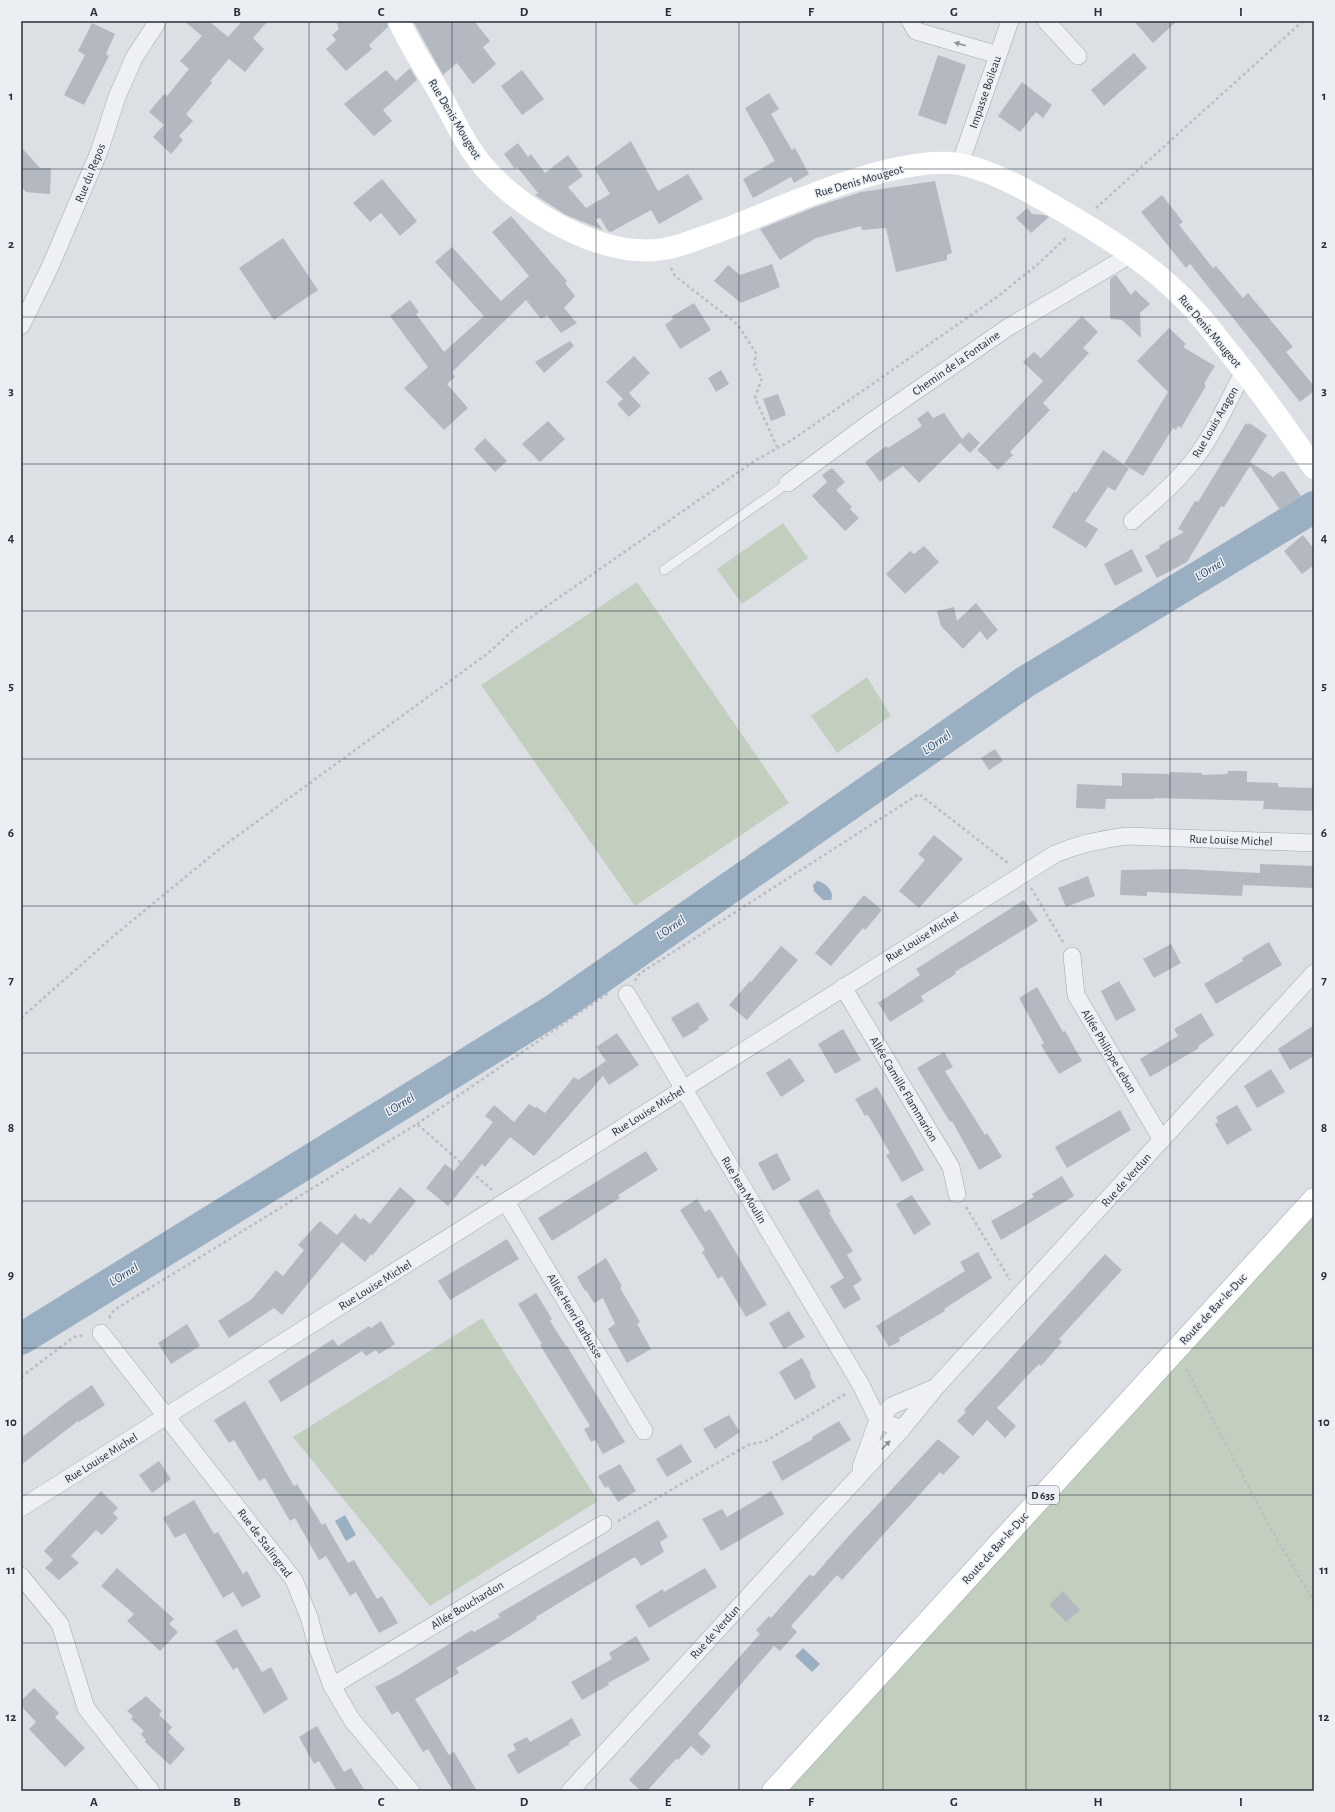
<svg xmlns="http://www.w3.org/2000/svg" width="1335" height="1812" font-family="'Alegreya Sans',sans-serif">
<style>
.green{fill:#c2cebe}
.water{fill:#9aafc2}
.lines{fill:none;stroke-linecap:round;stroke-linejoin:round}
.river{stroke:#9aafc2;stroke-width:32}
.building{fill:#b4b9c1}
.lane-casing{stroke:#a2a7ae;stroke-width:10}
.street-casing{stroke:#a2a7ae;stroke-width:18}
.primary-casing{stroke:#9da5af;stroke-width:23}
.path{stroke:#babec4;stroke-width:2.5;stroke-dasharray:3 3;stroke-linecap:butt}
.lane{stroke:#eef0f4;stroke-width:9}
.street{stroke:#eef0f4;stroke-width:17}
.secondary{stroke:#fff;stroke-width:22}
.primary{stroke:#fff;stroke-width:22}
.oneway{fill:#8a9097}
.grid{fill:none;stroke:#272f3a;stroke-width:1;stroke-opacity:0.55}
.labels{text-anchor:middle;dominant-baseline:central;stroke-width:3;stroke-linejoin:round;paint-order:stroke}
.shield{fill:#ebeff3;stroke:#626972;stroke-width:1}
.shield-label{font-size:11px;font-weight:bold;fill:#272f3a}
.street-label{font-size:12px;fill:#272f3a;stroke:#ebeff3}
.water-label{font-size:13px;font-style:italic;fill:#354e6a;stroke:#ebeff3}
.neatline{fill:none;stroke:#272f3a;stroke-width:1.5}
.grid-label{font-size:13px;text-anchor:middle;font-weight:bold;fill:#272f3a}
</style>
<rect width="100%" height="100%" fill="#dce0e5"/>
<!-- green -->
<g class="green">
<polygon points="783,523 808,558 742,604 717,569"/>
<polygon points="637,582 789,803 635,906 481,685"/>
<polygon points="867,677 891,716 837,753 811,716"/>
<polygon points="1314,1191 1314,1791 759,1791"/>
<polygon points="482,1318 598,1501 430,1606 293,1437"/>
</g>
<!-- water -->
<g class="water">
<path d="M817,881C825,882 835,892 831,900H823L814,891L813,885Z"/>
<polygon points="345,1515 356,1535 346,1541 335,1521"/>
<polygon points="803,1648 820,1664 812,1672 795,1656"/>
</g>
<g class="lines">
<!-- river -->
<polyline class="river" points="21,1339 557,1008 1025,682 1314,507"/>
</g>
<!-- building -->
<g class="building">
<polygon points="184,21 209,21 228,37 242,21 268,21 253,38 264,49 245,72 229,59 210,81 212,83 186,114 193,121 179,136 183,140 171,154 153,137 164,125 149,112 164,94 167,96 189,69 180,61 202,36"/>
<polygon points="336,21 387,21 388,27 369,45 372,49 346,71 326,49 336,40 332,35 339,29"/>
<polygon points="413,21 474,21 490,41 483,47 496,64 473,84 457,63 443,75"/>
<polygon points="1134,21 1177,21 1153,43"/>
<polygon points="92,23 115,34 106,54 109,56 84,105 64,95 85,55 78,51"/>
<polygon points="1134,53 1147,68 1104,106 1091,90"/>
<polygon points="938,55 966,65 946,125 918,115"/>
<polygon points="410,68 417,80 383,110 392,121 374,136 344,104 386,70 396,81"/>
<polygon points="522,70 544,99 522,115 501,86"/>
<polygon points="1022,82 1052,105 1043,118 1036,112 1020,132 998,116"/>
<polygon points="769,93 779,109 771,114 792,150 795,148 809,174 794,183 791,177 753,198 743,179 775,161 745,108"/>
<polygon points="631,141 658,191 688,174 703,199 659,224 651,210 611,232 608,231 600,218 595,220 591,214 603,230 566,215 535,195 538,193 517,167 515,169 504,154 518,143 528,157 531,154 545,173 568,155 583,176 568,187 586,208 610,194 594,168"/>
<polygon points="21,147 40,168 51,168 50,194 26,192 21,186"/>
<polygon points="382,179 417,221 400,236 381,213 370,222 353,203"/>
<polygon points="935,181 952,253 947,255 947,260 896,272 886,228 862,230 861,226 816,238 780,260 760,229 815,207 861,192"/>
<polygon points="1162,195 1183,222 1179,225 1213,268 1216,266 1243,298 1248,293 1293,347 1286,352 1314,386 1314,391 1300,402 1190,264 1186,268 1141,212"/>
<polygon points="1027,208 1032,214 1044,215 1049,217 1031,233 1016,218"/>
<polygon points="511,216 567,281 565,283 575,296 564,308 577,323 561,333 547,315 541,319 526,300 452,372 455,377 447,384 468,408 444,430 404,388 428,367 390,316 410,300 419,312 416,314 444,352 484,316 435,262 452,247 501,301 529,276 492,232"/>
<polygon points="283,238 318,290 274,320 239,268"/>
<polygon points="772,264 780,287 741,303 714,281 728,265 740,275"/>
<polygon points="1116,275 1131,295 1135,290 1150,304 1140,313 1141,338 1122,320 1110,319 1110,279"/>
<polygon points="694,303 711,330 680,349 665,325 673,319 672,316"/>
<polygon points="1082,316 1098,332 1083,348 1089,353 1043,403 1050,410 1010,452 1013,455 998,470 977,450 1043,381 1023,362 1034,352 1041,358"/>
<polygon points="1169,328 1186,344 1183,347 1215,366 1204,384 1206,386 1181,428 1178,426 1176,430 1173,428 1143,476 1124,464 1168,392 1137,361"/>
<polygon points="570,341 574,346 544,373 535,362"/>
<polygon points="634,356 650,373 629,393 641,406 629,417 617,404 623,399 606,382"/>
<polygon points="721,370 729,384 716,392 708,378"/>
<polygon points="778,394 786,415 771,421 763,399"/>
<polygon points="928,411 933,418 944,413 962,439 969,432 980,443 970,453 960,443 919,483 903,466 880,482 865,462 886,446 888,448 922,426 917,419"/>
<polygon points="548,421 565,439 540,462 522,444"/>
<polygon points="1246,423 1248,425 1249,423 1267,435 1250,462 1273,477 1281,471 1282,472 1284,471 1301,496 1280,510 1250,466 1224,507 1221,506 1187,562 1157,578 1145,556 1160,548 1159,546 1184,532 1178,529 1195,501 1198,502"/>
<polygon points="485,438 507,461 495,472 474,449"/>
<polygon points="1103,450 1129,468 1115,491 1108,487 1085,521 1098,529 1086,548 1052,527 1074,491 1076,493"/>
<polygon points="832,468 845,482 836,490 852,507 850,509 859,518 845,531 812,496 827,482 822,475"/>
<polygon points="1303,535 1314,549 1314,565 1302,574 1284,551"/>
<polygon points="924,546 939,562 905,594 886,574 910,551 914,554"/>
<polygon points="1132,549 1143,571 1115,586 1104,564"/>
<polygon points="976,603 998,630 987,640 980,631 963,649 941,626 937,611 954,607 957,621"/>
<polygon points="995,749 1003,761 989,770 981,758"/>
<polygon points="1228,771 1247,771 1247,782 1278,783 1278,787 1314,788 1314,811 1263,809 1264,801 1155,798 1153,799 1106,799 1105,809 1076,808 1077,784 1122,786 1122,773 1170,774 1170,772 1202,773 1202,775 1227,774"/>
<polygon points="934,835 963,859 919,908 899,891 925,860 918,854"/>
<polygon points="1260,864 1314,866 1314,888 1243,885 1242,896 1147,892 1147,896 1120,895 1121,870 1182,869 1260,873"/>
<polygon points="1088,876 1095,896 1066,907 1058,888"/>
<polygon points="864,895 882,910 865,930 863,928 831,966 815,953"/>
<polygon points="1024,900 1038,921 955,972 956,974 921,996 924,1001 890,1022 878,1003 920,975 916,969"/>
<polygon points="1269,942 1282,965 1216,1004 1204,984 1243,961 1242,958"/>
<polygon points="1171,944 1181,963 1154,978 1143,959"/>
<polygon points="781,946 798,960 747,1020 729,1005 750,981 751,982"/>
<polygon points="1119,981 1136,1010 1116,1021 1101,991"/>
<polygon points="1037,987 1063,1032 1065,1031 1082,1061 1059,1074 1041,1045 1044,1043 1019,998"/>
<polygon points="698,1002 709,1020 698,1027 699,1029 683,1038 671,1018"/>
<polygon points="1201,1013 1214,1035 1198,1046 1199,1048 1150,1077 1140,1059 1178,1036 1174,1029"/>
<polygon points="1314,1025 1314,1056 1290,1070 1278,1049"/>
<polygon points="843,1029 861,1060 835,1074 818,1044"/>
<polygon points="617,1033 639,1065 609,1085 603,1076 534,1156 510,1137 485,1167 482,1164 448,1206 426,1188 445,1164 454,1171 493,1122 485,1116 494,1105 514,1122 529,1104 535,1108 537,1107 545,1113 574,1077 578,1080 606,1061 596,1047"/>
<polygon points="944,1052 953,1067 945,1071 985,1135 987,1133 1002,1157 979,1170 952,1121 950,1122 917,1068"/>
<polygon points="790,1058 805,1081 781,1097 766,1073"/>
<polygon points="1271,1069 1285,1092 1257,1108 1244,1086"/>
<polygon points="877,1087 924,1170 902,1182 886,1155 890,1153 868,1115 865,1116 855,1099"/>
<polygon points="1237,1105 1252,1130 1227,1145 1215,1124 1218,1122 1216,1117"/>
<polygon points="1120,1110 1131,1130 1067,1168 1055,1147"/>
<polygon points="646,1151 658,1170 618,1195 620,1198 552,1241 538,1218"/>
<polygon points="777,1153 791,1180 773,1191 758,1163"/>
<polygon points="1062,1176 1074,1196 1001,1240 991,1221 1034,1197 1032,1194"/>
<polygon points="400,1187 416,1201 372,1256 371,1254 365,1262 342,1242 282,1315 274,1308 229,1338 218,1321 252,1299 276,1270 283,1276 304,1250 298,1245 320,1221 337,1235 355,1214 361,1220 363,1218 370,1224"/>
<polygon points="818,1189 831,1212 829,1213 853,1251 847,1255 862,1280 853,1286 861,1299 844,1309 830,1286 844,1278 798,1201"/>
<polygon points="912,1195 931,1224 914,1235 896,1204"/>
<polygon points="697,1199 705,1212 710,1209 767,1305 746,1317 722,1276 718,1279 702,1252 705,1250 680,1210"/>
<polygon points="507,1239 519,1259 450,1300 438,1281"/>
<polygon points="978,1252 992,1278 944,1309 945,1311 899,1338 900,1341 889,1347 876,1326 965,1271 960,1262"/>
<polygon points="1105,1254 1122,1270 1059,1339 1062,1342 1041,1366 1039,1364 997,1408 1016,1426 1005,1438 987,1420 973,1436 957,1421 966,1412 964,1410"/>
<polygon points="606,1258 622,1286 620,1288 640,1322 637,1324 651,1349 627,1363 608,1329 615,1324 603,1298 594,1303 586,1290 585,1291 577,1277"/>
<polygon points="536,1293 552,1319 550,1321 566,1346 567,1346 625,1442 603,1454 595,1440 591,1442 584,1429 590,1426 540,1345 542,1344 518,1304"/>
<polygon points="789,1311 805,1337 784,1349 769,1323"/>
<polygon points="381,1321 395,1344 379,1354 376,1350 366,1356 362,1351 281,1402 268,1381 333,1339 338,1346 369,1326 371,1328"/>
<polygon points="187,1324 200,1346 171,1364 158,1343"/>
<polygon points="802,1358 811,1374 810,1376 816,1387 795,1400 779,1372"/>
<polygon points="92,1385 105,1405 79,1422 78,1421 21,1465 21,1438 66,1403"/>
<polygon points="245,1401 294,1486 297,1484 322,1525 325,1523 348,1563 354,1560 377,1599 382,1596 398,1623 379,1633 356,1592 350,1596 326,1556 319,1560 295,1518 290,1521 265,1478 259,1481 234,1440 229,1443 214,1420"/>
<polygon points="729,1415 740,1432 715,1449 703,1429"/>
<polygon points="839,1421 851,1440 782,1481 772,1462 813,1439 812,1437"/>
<polygon points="938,1439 960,1457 943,1475 940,1472 842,1580 837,1575 791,1626 797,1632 780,1651 774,1646 698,1734 711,1746 702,1756 691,1746 678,1760 676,1759 647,1791 641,1791 629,1780 760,1634 756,1630 769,1616 771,1618 810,1574 813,1577 845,1540"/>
<polygon points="681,1444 692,1462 667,1477 656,1459"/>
<polygon points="159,1461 171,1479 152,1493 139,1475"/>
<polygon points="620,1464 636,1491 618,1502 608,1486 605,1488 598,1476"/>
<polygon points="101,1491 118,1508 113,1513 118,1518 102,1535 96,1530 71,1556 79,1563 59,1580 45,1568 53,1560 44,1551"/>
<polygon points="771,1491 784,1514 721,1551 702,1519 722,1509 727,1517"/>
<polygon points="194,1500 214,1534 218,1532 243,1574 247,1571 261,1597 242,1607 233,1592 223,1598 185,1533 175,1538 163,1518"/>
<polygon points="658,1520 668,1537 660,1542 664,1552 641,1566 636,1558 633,1558 536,1617 537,1619 497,1644 456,1668 459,1673 415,1699 449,1755 454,1752 477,1791 453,1791 428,1749 423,1752 398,1711 392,1715 375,1687 397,1676 472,1630 474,1632 500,1617 498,1614"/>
<polygon points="117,1568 174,1619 169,1624 178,1632 160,1651 127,1621 134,1614 101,1586"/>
<polygon points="705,1568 717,1587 649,1628 635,1606 663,1589 664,1592"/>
<polygon points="1063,1591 1080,1610 1066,1622 1049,1605"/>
<polygon points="236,1629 262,1672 271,1667 288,1699 264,1714 237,1667 233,1670 215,1641"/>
<polygon points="636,1636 650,1660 608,1683 609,1685 582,1700 571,1682 612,1659 609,1653"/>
<polygon points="34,1688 59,1713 55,1717 85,1748 65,1767 29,1729 36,1722 21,1706 21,1701"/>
<polygon points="146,1696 162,1711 159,1715 172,1727 168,1732 185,1749 170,1765 145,1742 146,1740 141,1734 144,1731 131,1719 133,1716 127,1711"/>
<polygon points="572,1718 581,1735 568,1743 570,1744 518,1774 507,1755 516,1750 513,1744 527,1737 530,1742"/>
<polygon points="317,1726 344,1772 351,1768 365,1791 337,1791 319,1761 314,1764 299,1737"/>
</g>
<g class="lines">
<defs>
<polyline id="lane" points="664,570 788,483"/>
<g id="street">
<polyline points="910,21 916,31 998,55"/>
<polyline points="1046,21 1078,56"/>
<polyline points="960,164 1010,21"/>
<polyline points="21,326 50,267 99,152 117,97 134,58 158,21"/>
<polyline points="788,483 868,424 1007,328 1130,255"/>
<path d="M1132,521C1153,502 1176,483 1193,461C1214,434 1228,401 1244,371"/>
<polyline points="1072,956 1076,995 1162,1140"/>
<polyline points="843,987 951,1167 957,1194"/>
<polyline points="627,994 861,1385 878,1420 902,1429"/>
<polyline points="506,1202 644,1431"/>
<polyline points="101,1333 294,1580 309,1617 318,1649 332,1686 352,1720 411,1791"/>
<polyline points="861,1467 878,1420 891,1406 934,1388"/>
<path d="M21,1508L1055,854C1079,844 1101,839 1127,836L1314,843"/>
<polyline points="21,1576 60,1624 86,1708 151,1791"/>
<polyline points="332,1686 603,1524"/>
<polyline points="570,1791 902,1429 937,1386 1314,973"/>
</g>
<polyline id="primary" points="773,1791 1314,1199"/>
</defs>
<!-- lane casing -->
<use href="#lane" class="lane-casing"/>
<!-- street casing -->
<use href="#street" class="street-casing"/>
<!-- primary casing -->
<use href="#primary" class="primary-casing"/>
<!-- path -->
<g class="path">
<polyline points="1096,208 1303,21"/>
<polyline points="671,268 675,276 737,324 756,353 754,366 762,378 755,398 777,447"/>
<polyline points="1031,888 1063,942"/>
<polyline points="635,981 639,974 919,794 1009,864"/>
<polyline points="21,1018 116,934 222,847 487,654 517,627 756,460 792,440 997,297 1038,264 1067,237"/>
<polyline points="417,1124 607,994 610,994"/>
<polyline points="966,1207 1010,1280"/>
<polyline points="109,1318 114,1310 417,1124 492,1190"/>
<polyline points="1186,1369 1267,1522 1314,1602"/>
<polyline points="21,1377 74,1337 85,1335"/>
<polyline points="618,1521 748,1445 766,1441 847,1393"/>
</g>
<!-- lane -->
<use href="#lane" class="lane"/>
<!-- street -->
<use href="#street" class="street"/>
<!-- secondary -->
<path class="secondary" d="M399,21C410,46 426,69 439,92C453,117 465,145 484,167C523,212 603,259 664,249C677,247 690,242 703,237C740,225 775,208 811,195C851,180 917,157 959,164C992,170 1030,192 1059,209C1102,234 1147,262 1182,297C1198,312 1211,329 1224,346C1256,385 1285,426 1314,468"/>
<!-- primary -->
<use href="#primary" class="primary"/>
</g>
<!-- one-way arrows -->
<defs><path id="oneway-solid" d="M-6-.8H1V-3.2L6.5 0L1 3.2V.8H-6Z"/></defs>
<g class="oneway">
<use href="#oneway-solid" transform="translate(960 44) rotate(-164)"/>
<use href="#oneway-solid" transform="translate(886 1445) rotate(-46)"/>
</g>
<!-- grid -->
<path class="grid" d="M165,21V1791M309,21V1791M452,21V1791M596,21V1791M739,21V1791M883,21V1791M1026,21V1791M1170,21V1791M21,169H1314M21,317H1314M21,464H1314M21,611H1314M21,759H1314M21,906H1314M21,1053H1314M21,1201H1314M21,1348H1314M21,1495H1314M21,1643H1314"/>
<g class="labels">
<!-- shield labels -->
<rect class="shield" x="1027" y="1486" width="32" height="18" rx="3"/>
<g class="shield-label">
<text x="1043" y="1495">D 635</text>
</g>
<!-- street labels -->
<g class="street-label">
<text transform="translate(985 92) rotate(-71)">Impasse Boileau</text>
<text transform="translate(455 119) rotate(59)">Rue Denis Mougeot</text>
<text transform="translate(90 173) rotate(-68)">Rue du Repos</text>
<text transform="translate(859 181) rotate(-16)">Rue Denis Mougeot</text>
<text transform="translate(1210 331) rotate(50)">Rue Denis Mougeot</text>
<text transform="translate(956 363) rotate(-35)">Chemin de la Fontaine</text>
<text transform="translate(1215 422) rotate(-60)">Rue Louis Aragon</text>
<text transform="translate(1231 840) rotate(2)">Rue Louise Michel</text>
<text transform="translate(922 937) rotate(-32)">Rue Louise Michel</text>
<text transform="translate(1109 1051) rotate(59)">Allée Philippe Lebon</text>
<text transform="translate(904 1089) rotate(59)">Allée Camille Flammarion</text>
<text transform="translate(648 1111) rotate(-32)">Rue Louise Michel</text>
<text transform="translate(1126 1180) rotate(-48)">Rue de Verdun</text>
<text transform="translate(744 1190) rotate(59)">Rue Jean Moulin</text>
<text transform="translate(375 1285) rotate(-32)">Rue Louise Michel</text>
<text transform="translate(1213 1309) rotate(-47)">Route de Bar-le-Duc</text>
<text transform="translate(575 1316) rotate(59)">Allée Henri Barbusse</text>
<text transform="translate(101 1458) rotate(-32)">Rue Louise Michel</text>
<text transform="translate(265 1543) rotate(53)">Rue de Stalingrad</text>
<text transform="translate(995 1548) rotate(-48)">Route de Bar-le-Duc</text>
<text transform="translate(467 1605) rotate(-31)">Allée Bouchardon</text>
<text transform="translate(715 1632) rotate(-48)">Rue de Verdun</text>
</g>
<!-- water labels -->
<g class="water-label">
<text transform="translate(1210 570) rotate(-31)">L'Ornel</text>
<text transform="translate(937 743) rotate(-35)">L'Ornel</text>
<text transform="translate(671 928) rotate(-35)">L'Ornel</text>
<text transform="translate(400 1105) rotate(-32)">L'Ornel</text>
<text transform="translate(124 1275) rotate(-32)">L'Ornel</text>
</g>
</g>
<!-- border -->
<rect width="1335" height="1812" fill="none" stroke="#ebeff3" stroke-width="44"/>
<rect x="22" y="22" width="1291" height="1768" class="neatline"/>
<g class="grid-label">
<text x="94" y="16">A</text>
<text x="237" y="16">B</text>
<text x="381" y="16">C</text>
<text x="524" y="16">D</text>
<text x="668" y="16">E</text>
<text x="811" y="16">F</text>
<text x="954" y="16">G</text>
<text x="1098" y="16">H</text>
<text x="1241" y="16">I</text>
<text x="11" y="100">1</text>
<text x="1324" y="100">1</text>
<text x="11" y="248">2</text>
<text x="1324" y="248">2</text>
<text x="11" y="395">3</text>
<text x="1324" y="395">3</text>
<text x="11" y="542">4</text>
<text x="1324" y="542">4</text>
<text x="11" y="690">5</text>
<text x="1324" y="690">5</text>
<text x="11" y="837">6</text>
<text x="1324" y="837">6</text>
<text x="11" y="984">7</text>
<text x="1324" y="984">7</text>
<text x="11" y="1132">8</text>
<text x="1324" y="1132">8</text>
<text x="11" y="1279">9</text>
<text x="1324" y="1279">9</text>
<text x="11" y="1426">10</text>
<text x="1324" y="1426">10</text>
<text x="11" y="1574">11</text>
<text x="1324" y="1574">11</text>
<text x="11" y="1721">12</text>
<text x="1324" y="1721">12</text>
<text x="94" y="1806">A</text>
<text x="237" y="1806">B</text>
<text x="381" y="1806">C</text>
<text x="524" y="1806">D</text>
<text x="668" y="1806">E</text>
<text x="811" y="1806">F</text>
<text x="954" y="1806">G</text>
<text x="1098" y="1806">H</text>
<text x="1241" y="1806">I</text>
</g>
</svg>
